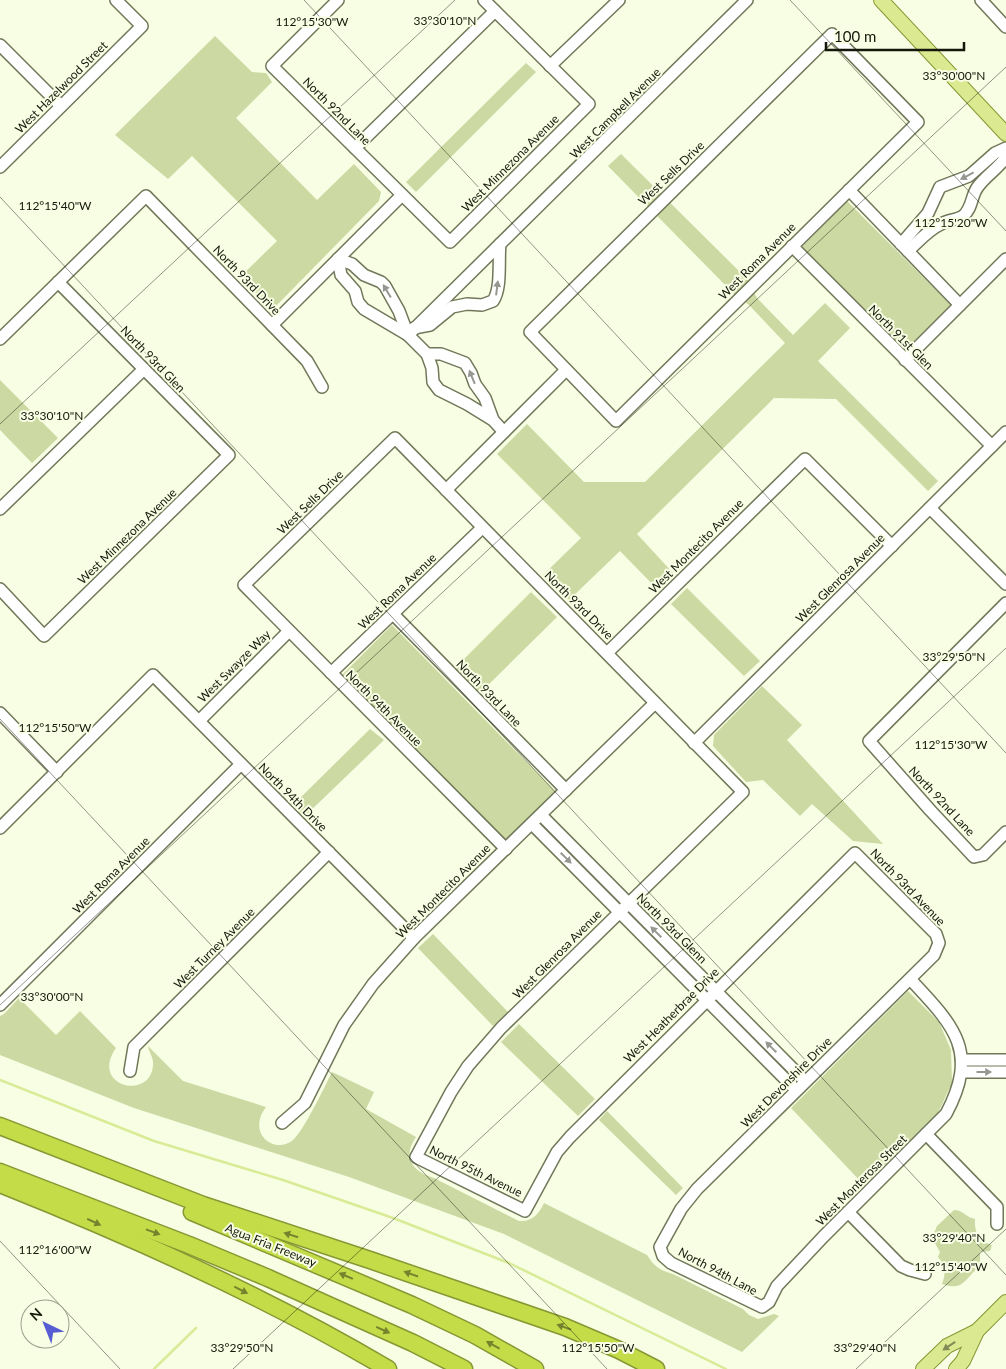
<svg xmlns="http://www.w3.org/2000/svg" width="1006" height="1369" font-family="Lato,sans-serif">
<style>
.green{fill:#ccd9a3}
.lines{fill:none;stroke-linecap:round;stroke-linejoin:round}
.stream{stroke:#d9eb96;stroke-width:2.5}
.minor-casing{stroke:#71785a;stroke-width:14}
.major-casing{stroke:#869733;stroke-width:16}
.highway-casing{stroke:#869733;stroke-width:19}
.minor{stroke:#fff;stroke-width:11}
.major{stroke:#dbea91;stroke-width:14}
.highway{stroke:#c3dc48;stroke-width:16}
.oneway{fill:#969791}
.oneway2{fill:#75832d}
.oneway3{fill:#828b55}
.ticks{fill:none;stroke:#15170b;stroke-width:1;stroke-opacity:0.45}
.labels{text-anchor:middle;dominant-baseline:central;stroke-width:4;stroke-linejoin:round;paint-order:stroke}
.street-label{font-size:12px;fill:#15170b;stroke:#f7fee3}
.ticks-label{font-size:12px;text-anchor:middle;fill:#15170b;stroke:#f7fee3;stroke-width:4;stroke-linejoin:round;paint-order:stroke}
</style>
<rect width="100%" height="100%" fill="#f7fee3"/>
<!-- green -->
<g class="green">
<polygon points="215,36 252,72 266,73 272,82 236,118 317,200 354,164 381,192 379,201 277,305 267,304 240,277 277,241 192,156 168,179 115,135"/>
<polygon points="526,63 536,72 416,192 406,182"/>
<polygon points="621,154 747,279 757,298 793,335 825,303 850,328 818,361 938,481 928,491 836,399 774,398 637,534 674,574 658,590 620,551 569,600 543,575 581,538 497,454 527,424 584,482 645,482 785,343 749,305 734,294 608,166"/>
<polygon points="847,201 951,305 904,351 801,248"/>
<polygon points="0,380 58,438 32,463 0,430"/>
<polygon points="687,588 760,661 744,676 671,604"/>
<polygon points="531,592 557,617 480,693 455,668"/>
<polygon points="392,625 555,791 505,842 342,675"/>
<polygon points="762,686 802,725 787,740 883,844 853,841 812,804 800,816 763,780 746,782 713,746 714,735"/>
<polygon points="370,729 384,740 305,816 293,805"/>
<polygon points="433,934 508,1012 493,1026 418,948"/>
<polygon points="908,991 939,1022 951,1050 952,1083 938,1113 864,1185 791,1108"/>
<path d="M19,998L56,1035L80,1011L116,1048C89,1087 151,1101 153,1065C154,1058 149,1053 148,1046L183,1081L266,1107C246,1134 275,1155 293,1140C303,1132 325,1086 332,1072L374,1092L366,1109L416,1137C402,1157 412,1172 434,1178L519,1221C532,1222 539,1214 544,1203L647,1255C655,1267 659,1270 673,1274L743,1309L749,1315L758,1319L774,1314L779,1316L742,1352L504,1234L349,1177L134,1108L0,1055V1016L4,1014Z"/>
<polygon points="519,1024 595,1099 578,1116 501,1042"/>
<polygon points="607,1111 683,1188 676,1195 599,1120"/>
<path d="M954,1210C963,1210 967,1218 975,1219C974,1233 979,1241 992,1245L990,1251L980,1252V1266C965,1278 964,1292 942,1284C946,1273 946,1266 938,1257L940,1252L932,1238L937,1226Z"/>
</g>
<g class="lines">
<!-- stream -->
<g class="stream">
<polyline points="0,1080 154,1141 283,1180 393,1218 509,1263 726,1369"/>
<polyline points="154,1369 196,1328"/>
</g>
<defs>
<g id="minor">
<polyline points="338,0 272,66 450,242 589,104 484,0"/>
<polyline points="981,0 1006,27"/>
<polygon points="832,34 918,122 616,421 530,332"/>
<polyline points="0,45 61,106"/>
<polyline points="550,66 619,0"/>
<polyline points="355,148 495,11"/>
<polyline points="0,167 142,26 116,0"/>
<polyline points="849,190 960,305"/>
<polyline points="901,244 928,213 940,187 969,176 995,153 1006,148"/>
<polyline points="792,246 992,446"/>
<path d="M908,251C918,242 928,230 941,224C948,220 957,220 963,216C972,209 971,197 977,188C985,176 998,169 1006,157"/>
<polyline points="338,259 341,275 355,291 358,302 364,309 408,335 427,354 432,368 433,382 439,390 467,404 493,420 504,432"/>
<polyline points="338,259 352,264 364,275 381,282 385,286 399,311 408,335"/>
<polyline points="272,325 402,195"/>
<path d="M414,328L430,325L452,307L467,304L482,305L493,301C502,288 498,260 500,244"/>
<polyline points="408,335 747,0"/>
<polyline points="0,339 146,196 307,361 322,387"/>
<polyline points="427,354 441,354 465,363 471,373 475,384 485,398 493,420"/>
<polyline points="905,360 1006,259"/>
<polyline points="446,490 566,370"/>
<polyline points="930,508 1006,584"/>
<polyline points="0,509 144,369"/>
<polyline points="0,589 44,636 229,455 58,282"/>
<polyline points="1006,603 869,741 930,810 974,857 983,855 1006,832"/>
<polyline points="393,614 566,790"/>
<polyline points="607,653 805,459 892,546"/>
<polyline points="331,673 482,528"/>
<polyline points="0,713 57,772"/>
<polyline points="199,721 289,631"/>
<polyline points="694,743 1006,432"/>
<polyline points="541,815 805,1081"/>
<polyline points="532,824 796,1090"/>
<polyline points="0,828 153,675 414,938"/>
<path d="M506,849L244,585L395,438L743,792L501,1028L468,1066L451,1092L416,1157L525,1211L557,1152L570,1137L855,853L936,934L939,943L934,955L697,1189L681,1209L660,1247L663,1256L671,1263L762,1307L769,1302L777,1286L823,1237L946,1114C980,1051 953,1025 911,980"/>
<polyline points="0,1005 241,764"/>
<polyline points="962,1060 1006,1060"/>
<polyline points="130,1071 134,1047 329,852"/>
<polyline points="962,1072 1006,1072"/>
<polyline points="282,1123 305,1103 344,1025 373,984 414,938 655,703"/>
<polyline points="926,1134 997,1207 997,1224"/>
<polyline points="848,1212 901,1266 910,1270 925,1274"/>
</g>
<g id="major">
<polyline points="881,0 1006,134"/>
<polyline points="923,1369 947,1346 977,1331 1006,1302"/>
<polyline points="956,1369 963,1361 977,1331"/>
</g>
<g id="highway">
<polyline points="0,1126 203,1205 370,1260 565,1327 619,1350 656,1369"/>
<polyline points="0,1172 189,1245 268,1278 413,1343 464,1369"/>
<path d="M0,1184C133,1237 265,1296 388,1369"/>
<polyline points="192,1212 412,1305 475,1335 535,1369"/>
</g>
</defs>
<!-- minor casing -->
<use href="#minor" class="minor-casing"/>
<!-- major casing -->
<use href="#major" class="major-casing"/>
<!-- highway casing -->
<use href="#highway" class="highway-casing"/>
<!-- minor -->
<use href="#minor" class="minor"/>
<!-- major -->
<use href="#major" class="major"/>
<!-- highway -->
<use href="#highway" class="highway"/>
</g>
<!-- one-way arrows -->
<defs><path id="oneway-solid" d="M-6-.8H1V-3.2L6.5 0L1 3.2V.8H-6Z" transform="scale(1.25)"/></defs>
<g class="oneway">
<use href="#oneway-solid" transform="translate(967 176) rotate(152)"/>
<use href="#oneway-solid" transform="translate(497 288) rotate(-83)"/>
<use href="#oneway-solid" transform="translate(387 291) rotate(-121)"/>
<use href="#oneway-solid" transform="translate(472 377) rotate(-112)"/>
<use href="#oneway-solid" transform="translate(566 858) rotate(45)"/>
<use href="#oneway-solid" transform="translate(656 932) rotate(-135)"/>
<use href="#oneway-solid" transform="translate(771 1047) rotate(-135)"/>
<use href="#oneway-solid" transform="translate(984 1072)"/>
</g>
<g class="oneway2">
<use href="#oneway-solid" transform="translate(94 1222) rotate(25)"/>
<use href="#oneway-solid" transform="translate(153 1232) rotate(20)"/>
<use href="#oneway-solid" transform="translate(291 1235) rotate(-162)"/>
<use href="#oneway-solid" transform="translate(411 1274) rotate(-161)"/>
<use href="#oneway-solid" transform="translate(346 1276) rotate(-157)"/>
<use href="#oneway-solid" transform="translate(241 1290) rotate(27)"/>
<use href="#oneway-solid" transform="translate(564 1327) rotate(-160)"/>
<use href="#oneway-solid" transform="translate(383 1330) rotate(24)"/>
<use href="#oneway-solid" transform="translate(493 1345) rotate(-151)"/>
</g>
<use class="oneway3" href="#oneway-solid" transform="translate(949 1346) rotate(146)"/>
<!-- ticks -->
<path class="ticks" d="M304,0L1006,753M790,0L1006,231M0,197L1006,1275M0,424L455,0M0,719L607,1369M0,1005L1006,67M0,1241L120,1369M233,1369L1006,648M856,1369L1006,1229"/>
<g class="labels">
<!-- street labels -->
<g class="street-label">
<text transform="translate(61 87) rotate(-45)">West Hazelwood Street</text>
<text transform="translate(337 111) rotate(45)">North 92nd Lane</text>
<text transform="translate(615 113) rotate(-45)">West Campbell Avenue</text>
<text transform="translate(510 163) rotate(-45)">West Minnezona Avenue</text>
<text transform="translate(671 173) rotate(-44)">West Sells Drive</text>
<text transform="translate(757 261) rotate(-45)">West Roma Avenue</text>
<text transform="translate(247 280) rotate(46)">North 93rd Drive</text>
<text transform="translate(901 337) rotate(45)">North 91st Glen</text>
<text transform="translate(153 359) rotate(46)">North 93rd Glen</text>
<text transform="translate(310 502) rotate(-44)">West Sells Drive</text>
<text transform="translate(127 536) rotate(-44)">West Minnezona Avenue</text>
<text transform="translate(696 546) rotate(-45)">West Montecito Avenue</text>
<text transform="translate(840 578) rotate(-45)">West Glenrosa Avenue</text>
<text transform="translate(397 591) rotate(-44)">West Roma Avenue</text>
<text transform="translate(579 605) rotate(45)">North 93rd Drive</text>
<text transform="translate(234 666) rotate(-45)">West Swayze Way</text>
<text transform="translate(489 693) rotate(46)">North 93rd Lane</text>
<text transform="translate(384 708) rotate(45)">North 94th Avenue</text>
<text transform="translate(293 797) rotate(45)">North 94th Drive</text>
<text transform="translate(942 801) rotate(47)">North 92nd Lane</text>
<text transform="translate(111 875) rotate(-45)">West Roma Avenue</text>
<text transform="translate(908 887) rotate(46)">North 93rd Avenue</text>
<text transform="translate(443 891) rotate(-45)">West Montecito Avenue</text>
<text transform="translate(672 928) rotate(45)">North 93rd Glenn</text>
<text transform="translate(214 948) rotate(-45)">West Turney Avenue</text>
<text transform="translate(557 954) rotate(-45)">West Glenrosa Avenue</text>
<text transform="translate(671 1015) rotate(-45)">West Heatherbrae Drive</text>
<text transform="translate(786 1082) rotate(-45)">West Devonshire Drive</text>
<text transform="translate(476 1171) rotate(26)">North 95th Avenue</text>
<text transform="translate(861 1180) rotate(-45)">West Monterosa Street</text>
<text transform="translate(271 1245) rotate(22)">Agua Fria Freeway</text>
<text transform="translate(718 1271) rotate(28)">North 94th Lane</text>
</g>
</g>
<g class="ticks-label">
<text x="445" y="25">33°30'10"N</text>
<text x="312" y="26">112°15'30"W</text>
<text x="954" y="80">33°30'00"N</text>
<text x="55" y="210">112°15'40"W</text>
<text x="951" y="227">112°15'20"W</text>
<text x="52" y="420">33°30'10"N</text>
<text x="954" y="661">33°29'50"N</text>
<text x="55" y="732">112°15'50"W</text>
<text x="951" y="749">112°15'30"W</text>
<text x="52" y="1001">33°30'00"N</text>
<text x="954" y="1242">33°29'40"N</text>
<text x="55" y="1254">112°16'00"W</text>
<text x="951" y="1271">112°15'40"W</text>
<text x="598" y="1352">112°15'50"W</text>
<text x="242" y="1352">33°29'50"N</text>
<text x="865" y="1352">33°29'40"N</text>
</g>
<!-- north arrow -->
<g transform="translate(45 1324) rotate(317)"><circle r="24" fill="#f7fee3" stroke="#9da28d"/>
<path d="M0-4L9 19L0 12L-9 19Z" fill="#585cd3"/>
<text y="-8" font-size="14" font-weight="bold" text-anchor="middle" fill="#15170b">N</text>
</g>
<!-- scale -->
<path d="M826 42v8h138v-8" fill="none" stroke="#15170b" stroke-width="2.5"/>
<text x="834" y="42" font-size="15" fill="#15170b" stroke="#f7fee3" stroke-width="4" paint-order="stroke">100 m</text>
</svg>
